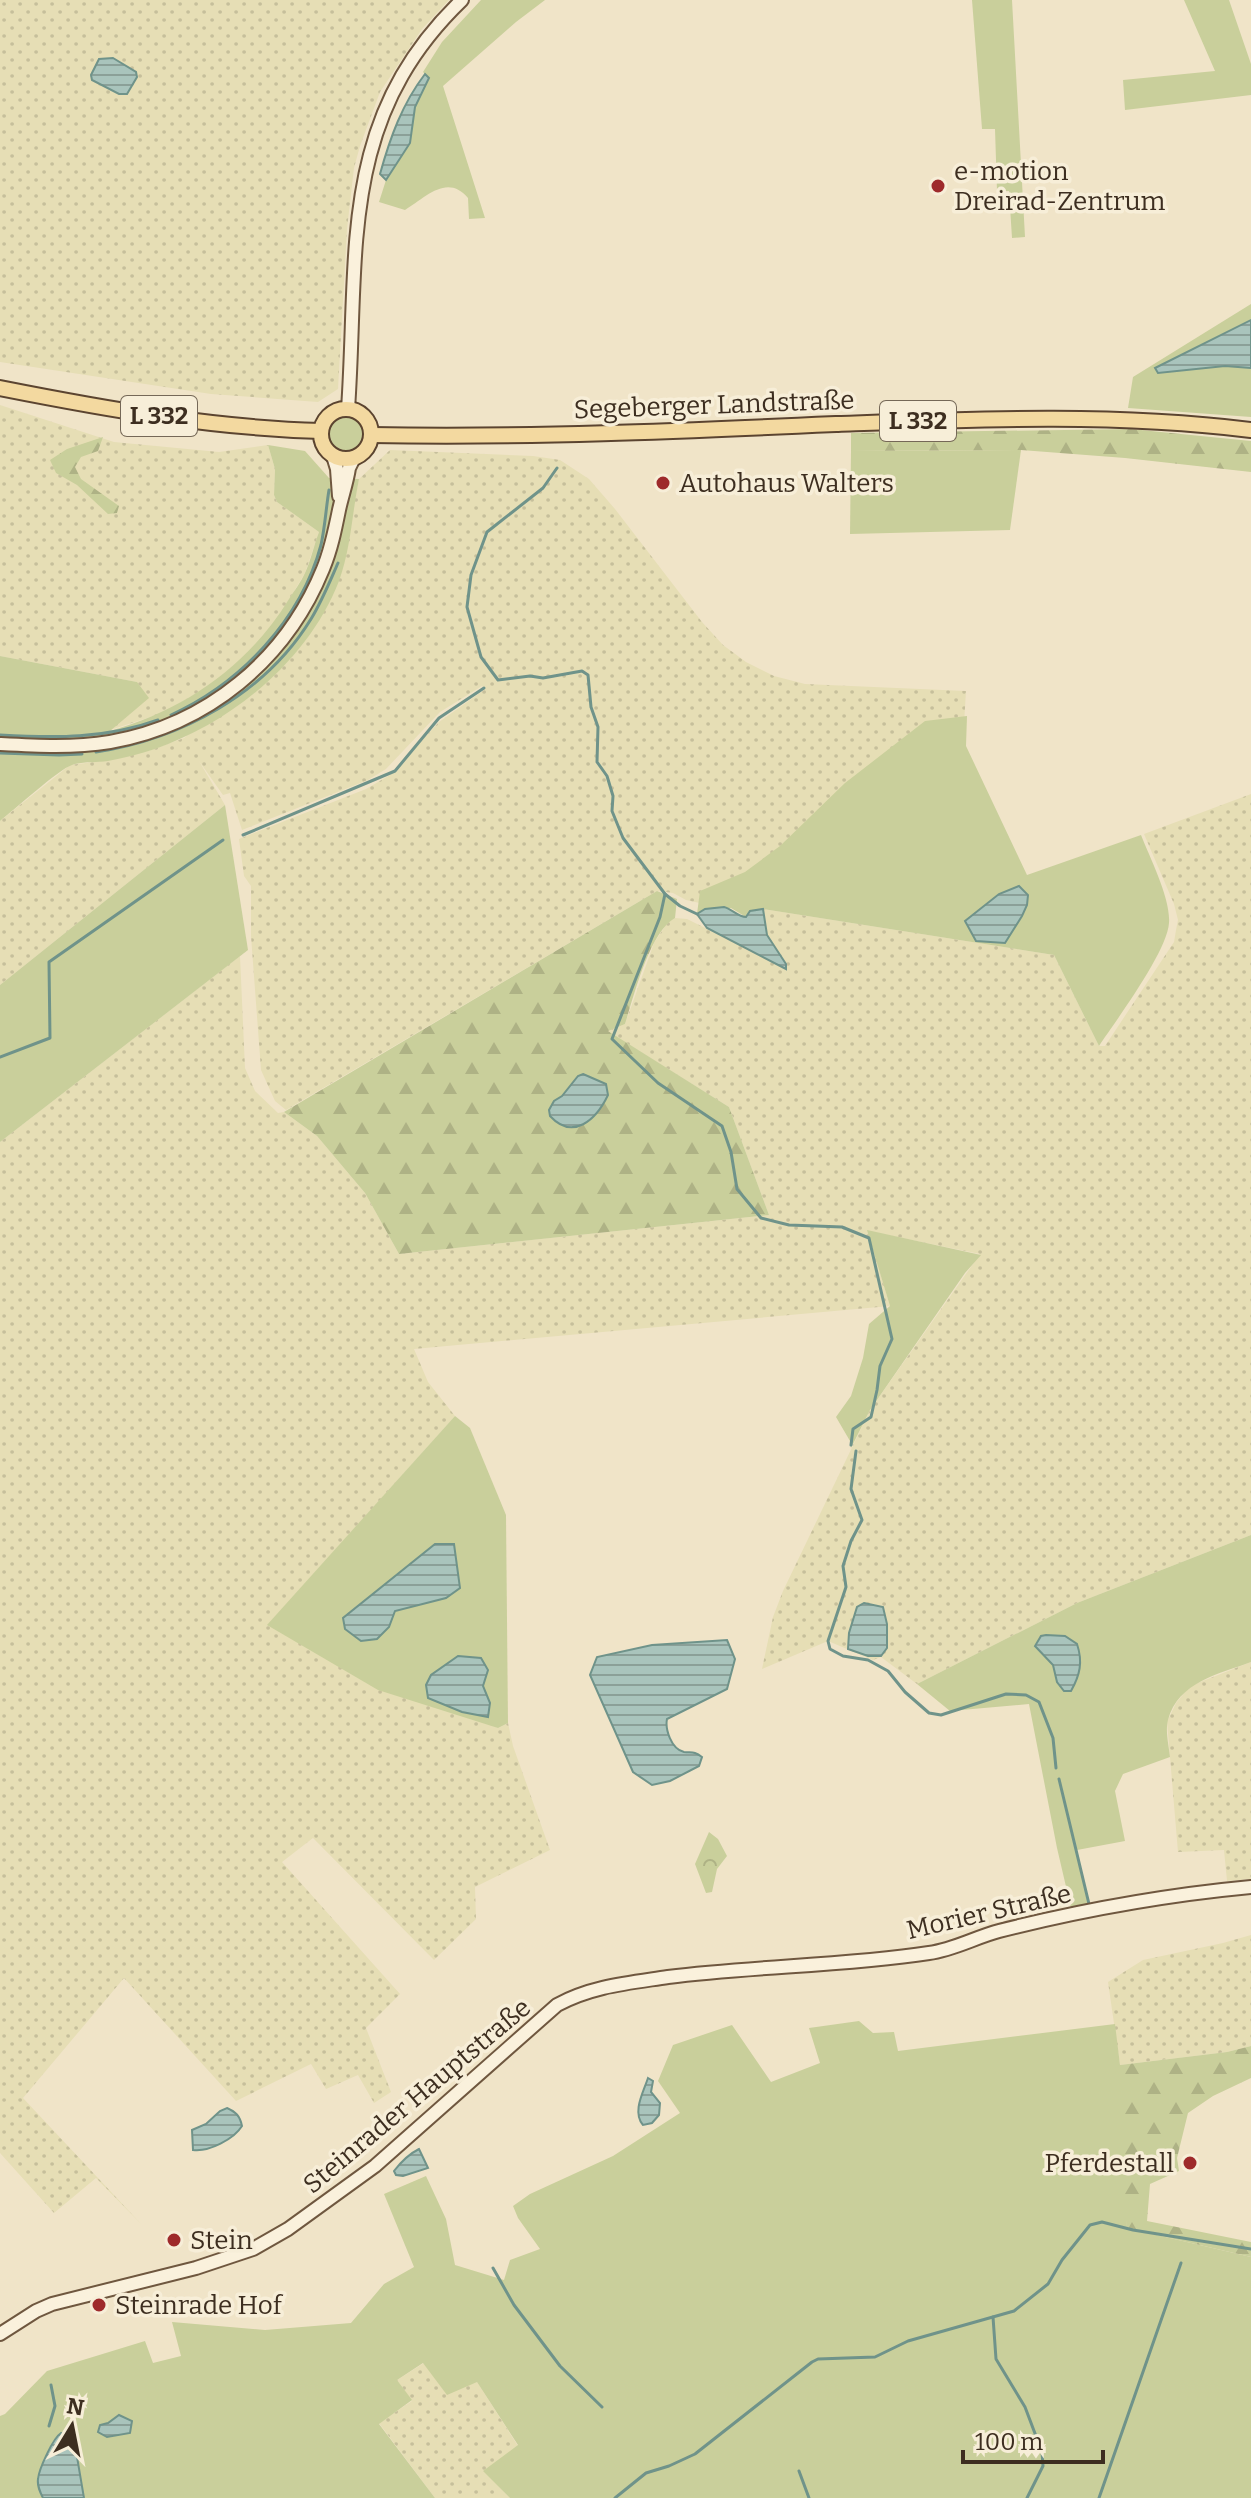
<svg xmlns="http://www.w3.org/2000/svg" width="1251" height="2498" font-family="Bitter,serif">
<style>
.farmland{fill:url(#farmland-dots)}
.grass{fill:#c9cf9b}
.forest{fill:url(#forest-firs)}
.park{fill:url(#park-crowns)}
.water{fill:url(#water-rules);stroke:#6f938a;stroke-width:2}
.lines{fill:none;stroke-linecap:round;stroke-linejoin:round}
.stream{stroke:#6f938a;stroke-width:3}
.secondary-casing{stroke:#6f573f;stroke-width:16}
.primary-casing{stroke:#5b4430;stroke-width:18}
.secondary{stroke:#faf1dc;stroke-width:12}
.primary{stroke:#f3d9a0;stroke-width:14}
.poi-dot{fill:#9e2a2b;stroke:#f7eed8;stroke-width:3}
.labels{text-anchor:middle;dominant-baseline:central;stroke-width:7;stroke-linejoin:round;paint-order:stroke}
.shield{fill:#f7eed8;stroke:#756857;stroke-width:2}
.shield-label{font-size:24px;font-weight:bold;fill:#3d2e20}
.poi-label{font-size:26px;fill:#3d2e20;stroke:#f7eed8;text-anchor:start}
.street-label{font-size:26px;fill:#3d2e20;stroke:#f7eed8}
</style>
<defs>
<pattern id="farmland-dots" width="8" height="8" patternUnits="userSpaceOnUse" patternTransform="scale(2)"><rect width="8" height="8" fill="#e6deb5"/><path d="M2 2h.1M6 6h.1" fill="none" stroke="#c6bf9b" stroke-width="1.8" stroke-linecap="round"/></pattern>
<pattern id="forest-firs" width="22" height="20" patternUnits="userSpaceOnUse" patternTransform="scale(2)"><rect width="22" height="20" fill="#c9cf9b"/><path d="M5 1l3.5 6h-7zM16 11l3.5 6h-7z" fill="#aeb285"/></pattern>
<pattern id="park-crowns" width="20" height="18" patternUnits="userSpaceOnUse" patternTransform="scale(2)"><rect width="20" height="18" fill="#c9cf9b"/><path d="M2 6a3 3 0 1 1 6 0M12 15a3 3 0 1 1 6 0" fill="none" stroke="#aeb285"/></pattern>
<pattern id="water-rules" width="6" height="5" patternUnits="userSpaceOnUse" patternTransform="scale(2)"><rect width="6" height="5" fill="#a9c4bc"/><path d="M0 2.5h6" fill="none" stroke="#8ba098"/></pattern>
</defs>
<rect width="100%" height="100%" fill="#f0e4c8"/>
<!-- farmland -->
<g class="farmland">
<polygon points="0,0 449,0 422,29 380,92 360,146 354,168 347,229 338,389 318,402 211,394 0,362"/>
<polygon points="0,405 114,442 219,452 268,445 275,469 274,495 277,502 319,532 305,573 272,628 247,654 214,683 163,713 107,731 137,682 0,656"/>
<polygon points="390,450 533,456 560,460 589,479 615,509 702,622 723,645 746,662 774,676 805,684 966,691 963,741 704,904 686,900 673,893 657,891 286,1110 275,1101 261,1070 251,936 251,886 244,876 239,839 366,789 390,775 439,722 484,690 482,686 440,712 386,769 368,780 242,830 230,793 223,795 199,761 225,805 0,985 0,821 70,765 109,760 151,750 184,738 310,633 338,582 359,479"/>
<polygon points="1251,794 1251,1535 1077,1603 917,1684 881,1657 873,1660 828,1641 762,1669 773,1617 783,1591 870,1410 980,1254 868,1231 890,1306 414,1349 428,1382 455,1416 268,1625 498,1728 508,1723 513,1746 550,1850 475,1887 476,1919 434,1960 313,1838 282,1862 400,1994 366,2028 391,2092 374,2103 358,2075 326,2089 311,2064 236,2101 124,1978 23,2098 142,2225 96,2178 54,2213 0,2153 0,1142 240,956 245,1068 255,1091 278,1113 284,1112 317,1136 365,1193 399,1254 769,1215 729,1107 607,1031 625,1024 654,943 668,922 675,918 687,919 786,968 767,935 763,909 1054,955 1099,1046 1105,1046 1174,942 1176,930 1178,920 1174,904 1144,834"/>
<polygon points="1251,1662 1251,1879 1227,1881 1224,1850 1178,1852 1167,1722 1176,1703 1190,1686"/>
<polygon points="1251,1935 1251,2046 1227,2052 1120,2065 1108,1982 1143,1960 1223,1943"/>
<polygon points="424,2363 477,2382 518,2446 484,2471 510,2498 435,2498 379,2423 412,2401 397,2380"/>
</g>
<!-- grass -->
<g class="grass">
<path d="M481,0H545L516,22L443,86L485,218L469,219L468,198C447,173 425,198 405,210L379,202L386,180L410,143L415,107L429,78L423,72L442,42Z"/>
<polygon points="972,0 1012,0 1025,237 1012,238 1009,191 997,191 995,129 982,129"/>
<polygon points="1184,0 1229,0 1251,64 1251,95 1125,110 1123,80 1215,71"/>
<polygon points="1251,304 1251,320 1155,368 1159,373 1225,366 1251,368 1251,417 1128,408 1133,377"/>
<circle cx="346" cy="434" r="18"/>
<path d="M268,445L305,451L329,478L359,479C352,513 351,548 339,581C309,659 233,722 155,749C140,754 124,758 108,761C96,763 83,761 72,765C59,769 14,810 0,821V656L137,682L149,698L110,731C185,710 248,666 289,599C294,591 301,582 305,573C311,560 314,545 319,532L277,502L274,495L275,469Z"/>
<polygon points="1021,450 1010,530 850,534 851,451"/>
<path d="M967,716L966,746L1027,875L1141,835C1150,858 1171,899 1169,923C1167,952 1117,1019 1099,1046L1054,955L763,909L750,911L746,917L731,908L697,914L700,891L745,872L780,846L845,783L925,721Z"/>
<polygon points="225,805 248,950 0,1142 0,985"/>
<polygon points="867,1230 981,1255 965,1273 870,1410 851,1448 850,1441 836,1417 851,1396 863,1358 869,1324 890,1306"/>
<polygon points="455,1416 470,1428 506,1515 508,1723 498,1728 378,1690 267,1625"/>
<path d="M1251,1535V1662C1219,1674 1178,1682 1168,1720C1165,1731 1169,1746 1170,1757L1123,1774L1115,1791L1125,1841L1077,1850L1089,1904L1071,1908L1057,1848L1029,1704L950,1711L917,1684L1077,1603Z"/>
<polygon points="859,2021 873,2033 894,2032 898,2051 1115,2024 1120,2065 1127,2228 1251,2257 1251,2498 510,2498 483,2471 518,2445 477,2382 447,2395 423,2363 397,2380 412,2400 379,2424 435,2498 0,2498 0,2416 5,2414 47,2371 145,2341 153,2363 181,2356 172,2322 265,2330 351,2323 384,2284 414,2267 384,2194 426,2176 446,2219 455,2265 504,2280 510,2260 540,2249 518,2218 513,2206 530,2194 613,2156 680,2113 658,2081 673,2045 732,2025 771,2082 820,2063 809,2028"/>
</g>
<!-- forest -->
<g class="forest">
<polygon points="1131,429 1251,441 1251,472 1125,458 1021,450 851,451 851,433"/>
<polygon points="103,437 98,451 81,457 75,467 81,479 119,506 117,513 108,514 77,485 56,473 50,460 67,449"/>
<path d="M657,891L677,899L675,918C649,933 634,996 625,1024L608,1031L729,1107L769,1215L399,1254L365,1193L317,1136L284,1112Z"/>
<polygon points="1251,2046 1251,2078 1213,2096 1188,2113 1177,2158 1179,2171 1150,2184 1147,2221 1251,2242 1251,2257 1127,2228 1119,2171 1120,2065 1227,2052"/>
</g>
<!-- park -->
<polygon class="park" points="709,1832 718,1839 727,1856 717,1869 712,1892 706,1893 695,1864"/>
<!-- water -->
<g class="water">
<polygon points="113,58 136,72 137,77 127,94 119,94 92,80 91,75 99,59"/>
<path d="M425,74L429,78L415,107L410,143L386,180L380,174C390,138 402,104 425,74Z"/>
<polygon points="1251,320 1251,368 1225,366 1158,373 1155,368"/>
<polygon points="1019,886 1028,895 1027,905 1022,916 1005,943 976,941 965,921 999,894"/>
<path d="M724,907C732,909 738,917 746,917L750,911L763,909L767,935L786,964V969L707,928L697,914L705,909Z"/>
<path d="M583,1074L606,1084L608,1095C596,1120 573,1141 550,1116L549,1110L554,1101L562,1096L578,1076Z"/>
<polygon points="435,1544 454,1544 460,1588 446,1598 395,1611 389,1627 377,1639 361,1641 345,1629 343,1618"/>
<polygon points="864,1603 883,1607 887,1624 887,1648 881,1656 868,1656 848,1649 849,1633 857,1607"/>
<path d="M1046,1635L1065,1636L1077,1644C1083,1662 1080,1675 1071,1691H1064L1057,1682L1053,1665L1035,1646L1041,1636Z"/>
<path d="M727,1640L735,1659L727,1689L667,1719C665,1729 671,1749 684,1752C692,1753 694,1751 702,1757L699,1766L670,1781L652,1785L633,1772L590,1675L597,1657L652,1645Z"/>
<polygon points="458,1656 481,1658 488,1670 483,1686 490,1703 488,1717 462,1712 428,1698 426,1685 431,1675"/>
<path d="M648,2078L653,2081L651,2092L660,2103L659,2115L652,2123L643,2125C632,2112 643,2093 648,2078Z"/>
<path d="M227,2108C236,2112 240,2116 242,2126C234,2139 209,2152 193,2150L192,2130L206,2124L220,2111Z"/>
<path d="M419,2149L428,2168L403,2176L396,2175L394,2171C401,2162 409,2154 419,2149Z"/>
<polygon points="119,2415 132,2421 130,2433 107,2437 98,2432 100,2425 108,2423"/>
<path d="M61,2433L71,2438L75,2445L84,2498H43C40,2492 37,2486 38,2479C39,2469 53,2438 61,2433Z"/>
</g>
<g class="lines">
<!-- stream -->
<g class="stream">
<polyline points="557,468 543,488 487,532 471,575 467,607 481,657 498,680 530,676 543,678 582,671 588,675 591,707 598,727 597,762 607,776 613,796 612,811 623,838 665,894 680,906 697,914"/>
<path d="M171,715C241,683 301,620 321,545C325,527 326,508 329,490"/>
<path d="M0,735C54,738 106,739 158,720"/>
<path d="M96,752C181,739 265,694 311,619C322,601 330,581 338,563"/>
<polyline points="0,753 59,755 82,754"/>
<polyline points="243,835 395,771 439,718 484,688"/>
<polyline points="665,894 660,917 612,1039 658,1083 722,1126 731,1152 737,1189 761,1218 789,1225 842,1227 869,1238 892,1339 880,1366 877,1390 871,1417 853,1429 851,1445"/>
<polyline points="0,1057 50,1038 49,962 223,840"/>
<polyline points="856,1451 851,1489 862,1520 851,1541 843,1566 846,1587 828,1641 830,1649 843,1656 868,1660 888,1671 905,1692 929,1713 941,1715 1006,1694 1026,1695 1039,1702 1053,1738 1056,1768"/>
<polyline points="1059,1779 1089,1904"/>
<polyline points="493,2268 514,2305 560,2366 602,2407"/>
<polyline points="993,2317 996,2359 1025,2407 1042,2452 1043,2466 1027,2498"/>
<polyline points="49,2426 55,2406 51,2385"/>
<polyline points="799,2471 809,2498"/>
<polyline points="615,2498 646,2473 669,2466 695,2454 812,2362 818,2359 875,2357 908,2341 1014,2311 1048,2284 1062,2260 1090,2225 1102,2222 1133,2230 1251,2249"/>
<polyline points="1099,2498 1181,2263"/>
</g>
<defs>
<g id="secondary">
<path d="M348,409C359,253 337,120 462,0"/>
<polyline points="333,456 337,469 339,496"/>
<path d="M0,744C37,746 73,748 110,742C207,725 286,660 323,569C331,550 335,530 339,510C342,496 347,482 349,468L354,458"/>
<path d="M0,2334L36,2311L52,2304L196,2268L253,2249L288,2229L375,2166L557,2005C592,1986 629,1983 668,1977C755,1966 844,1966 929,1953C953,1950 976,1937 999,1931C1082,1910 1166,1895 1251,1887"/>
</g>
<g id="primary">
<path d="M0,388C106,409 213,428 321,431"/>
<circle cx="346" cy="434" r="25"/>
<path d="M371,435C527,438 682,431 838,424C976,419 1114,413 1251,430"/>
</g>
</defs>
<!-- secondary casing -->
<use href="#secondary" class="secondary-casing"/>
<!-- primary casing -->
<use href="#primary" class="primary-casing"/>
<!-- secondary -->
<use href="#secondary" class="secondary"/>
<!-- primary -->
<use href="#primary" class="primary"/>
</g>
<!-- markers -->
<g class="poi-dot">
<circle cx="938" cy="186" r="8"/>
<circle cx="663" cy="483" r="8"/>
<circle cx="1190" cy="2163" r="8"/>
<circle cx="174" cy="2240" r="8"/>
<circle cx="99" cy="2305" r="8"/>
</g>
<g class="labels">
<!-- shield labels -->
<g class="shield">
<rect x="121" y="396" width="76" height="40" rx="6"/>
<rect x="880" y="401" width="76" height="40" rx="6"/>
</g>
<g class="shield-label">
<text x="159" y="416">L 332</text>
<text x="918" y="421">L 332</text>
</g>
<!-- poi labels -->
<g class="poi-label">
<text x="954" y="171">e-motion<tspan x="954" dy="30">Dreirad-Zentrum</tspan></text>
<text x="679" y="483">Autohaus Walters</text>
<text x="1174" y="2163" text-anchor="end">Pferdestall</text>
<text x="190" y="2240">Stein</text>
<text x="115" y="2305">Steinrade Hof</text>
</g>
<!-- street labels -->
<g class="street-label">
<text transform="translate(714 405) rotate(-2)">Segeberger Landstraße</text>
<text transform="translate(989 1912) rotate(-13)">Morier Straße</text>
<text transform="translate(417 2096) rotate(-40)">Steinrader Hauptstraße</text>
</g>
</g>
<!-- north arrow -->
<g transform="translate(72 2426) rotate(10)" stroke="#f7eed8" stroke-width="6" paint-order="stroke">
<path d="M0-6L14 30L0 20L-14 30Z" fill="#3d2e20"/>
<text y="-12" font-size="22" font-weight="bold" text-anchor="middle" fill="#3d2e20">N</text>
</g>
<!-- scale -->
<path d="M963 2450v12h140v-12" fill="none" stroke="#3d2e20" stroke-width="4"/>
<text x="975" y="2450" font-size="24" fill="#3d2e20" stroke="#f7eed8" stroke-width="6" paint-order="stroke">100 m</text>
</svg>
